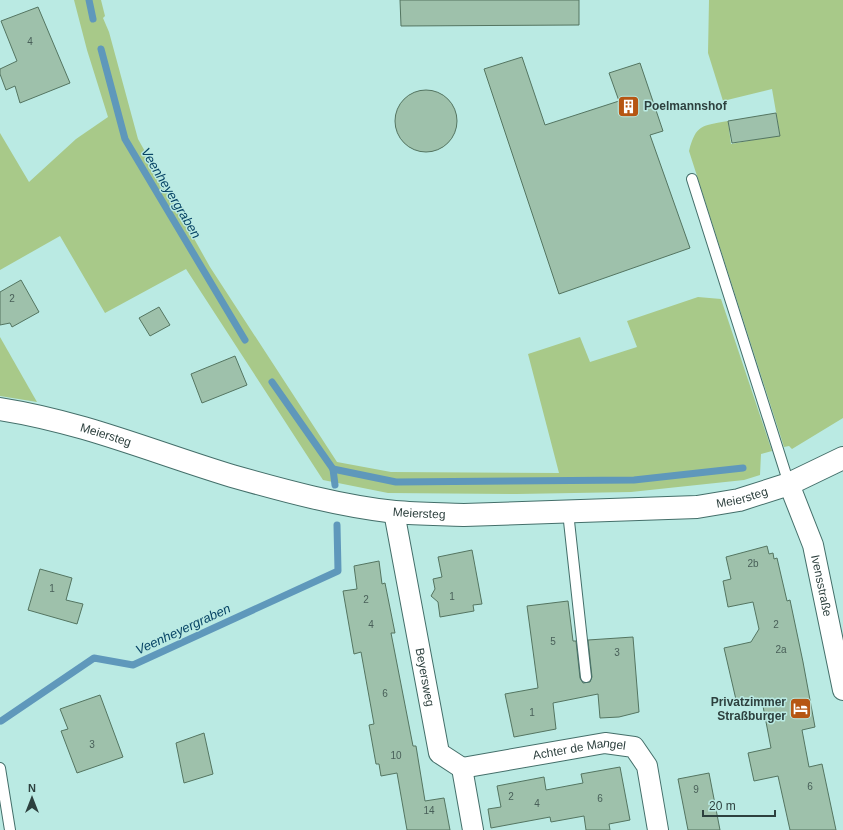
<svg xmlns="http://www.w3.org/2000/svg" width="843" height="830" font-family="Helvetica,sans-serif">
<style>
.green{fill:#a8c989}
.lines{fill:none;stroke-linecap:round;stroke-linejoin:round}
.stream{stroke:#5f98bb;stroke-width:7}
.building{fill:#9ec1ab;stroke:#547561}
.lane-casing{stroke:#446f6a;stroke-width:12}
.street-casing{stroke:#446f6a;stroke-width:22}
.secondary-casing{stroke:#446f6a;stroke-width:24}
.lane{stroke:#fff;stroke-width:10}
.street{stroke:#fff;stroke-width:20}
.secondary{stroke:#fff;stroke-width:22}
.labels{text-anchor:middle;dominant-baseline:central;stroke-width:3;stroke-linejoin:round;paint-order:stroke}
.number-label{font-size:10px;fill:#496059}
.poi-label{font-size:12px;font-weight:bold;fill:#2d403e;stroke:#baeae3;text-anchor:start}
.street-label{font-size:12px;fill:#2d403e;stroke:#baeae3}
.water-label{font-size:13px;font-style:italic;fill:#074465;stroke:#baeae3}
</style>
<rect width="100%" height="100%" fill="#baeae3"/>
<!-- green -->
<g class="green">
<polygon points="74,0 101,0 105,16 103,18 109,32 138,139 210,267 337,462 391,472 559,473 528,354 580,337 590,362 637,347 627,321 698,297 721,299 772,451 761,454 760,475 744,480 631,492 517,494 388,493 323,480 186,269 105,313 60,236 0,270 0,133 29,182 76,139 108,117 87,50"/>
<path d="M709,0H843V418L792,449L789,446L784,447L689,151C696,124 702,126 728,121L731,144L780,135L772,89L723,101L708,53Z"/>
<polygon points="0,337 37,402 0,396"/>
</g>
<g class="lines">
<!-- stream -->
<g class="stream">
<polyline points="89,0 93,19"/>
<polyline points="101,49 125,139 245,340"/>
<polyline points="272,382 333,469 335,485"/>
<polyline points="333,469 396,482 634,480 743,468"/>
<polyline points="1,721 94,658 133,665 338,571 337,525"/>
</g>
</g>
<!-- building -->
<g class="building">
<polygon points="400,0 579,0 579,25 401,26"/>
<polygon points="38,7 70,83 20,103 15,86 6,90 0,74 0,69 17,61 1,21"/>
<polygon points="522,57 545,125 619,101 609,73 640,63 663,131 650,135 690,248 559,294 484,69"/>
<circle cx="426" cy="121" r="31"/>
<polygon points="776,113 780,136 732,143 728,121"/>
<polygon points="21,280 39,312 12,327 10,323 0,325 0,292"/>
<polygon points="159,307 170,325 150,336 139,318"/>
<polygon points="235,356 247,385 202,403 191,374"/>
<polygon points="767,546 769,554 773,553 774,559 777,558 787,601 790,600 803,662 815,727 802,730 809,767 822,764 836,830 790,830 778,776 754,781 748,753 771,748 762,701 753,703 752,701 737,704 724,648 751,642 759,629 753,602 728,607 723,581 731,579 726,557"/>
<polygon points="472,550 482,604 473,605 474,611 440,617 438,602 431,596 435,589 433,579 442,577 438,557"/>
<polygon points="379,561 382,584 385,583 395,633 391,633 413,746 416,746 425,801 444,798 450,830 407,830 397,773 381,776 379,764 376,764 369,725 374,724 361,652 354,654 343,591 357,589 354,566"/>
<polygon points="40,569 72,578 66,600 83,604 77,624 28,610"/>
<polygon points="568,601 573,641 576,641 580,678 583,683 590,682 592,677 588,640 633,637 639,712 619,717 600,718 598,694 553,703 556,729 514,737 505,694 538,688 527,606"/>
<polygon points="100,695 123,757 77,773 61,731 68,729 60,709"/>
<polygon points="204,733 213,774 184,783 176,743"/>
<polygon points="620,767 630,820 609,824 610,830 586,830 584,816 551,822 550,817 491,828 488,809 501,807 497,786 544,777 546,790 583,783 581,774"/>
<polygon points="709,773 720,830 688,830 678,779"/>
</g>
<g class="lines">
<defs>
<g id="lane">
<polyline points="692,179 789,484"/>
<polyline points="568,512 586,677"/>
<polyline points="0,768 10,830"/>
</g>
<g id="street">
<path id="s1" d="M789,484L813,545L843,690"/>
<path id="s2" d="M394,512L439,753L462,768L473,830"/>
<path id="s3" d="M462,768L605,743L634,747L647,766L658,830"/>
</g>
<g id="secondary">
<path id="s4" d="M0,409C83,422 153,452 232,476C285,491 340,506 395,512C418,514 441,514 464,515L697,507L739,500L789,484L843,458"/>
</g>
</defs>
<!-- lane casing -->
<use href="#lane" class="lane-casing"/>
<!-- street casing -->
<use href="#street" class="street-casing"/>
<!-- secondary casing -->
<use href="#secondary" class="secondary-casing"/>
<!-- lane -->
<use href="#lane" class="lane"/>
<!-- street -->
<use href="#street" class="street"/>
<!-- secondary -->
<use href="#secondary" class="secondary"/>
</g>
<!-- icons -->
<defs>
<symbol id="building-square" viewBox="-11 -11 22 22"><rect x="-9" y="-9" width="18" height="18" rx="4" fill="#b65613" stroke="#baeae3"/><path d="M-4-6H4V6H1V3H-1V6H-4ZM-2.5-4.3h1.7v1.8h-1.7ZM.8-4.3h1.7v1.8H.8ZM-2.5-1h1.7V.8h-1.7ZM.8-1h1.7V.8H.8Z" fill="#fff"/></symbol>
<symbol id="hotel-square" viewBox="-11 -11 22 22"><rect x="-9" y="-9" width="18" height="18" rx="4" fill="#b65613" stroke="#baeae3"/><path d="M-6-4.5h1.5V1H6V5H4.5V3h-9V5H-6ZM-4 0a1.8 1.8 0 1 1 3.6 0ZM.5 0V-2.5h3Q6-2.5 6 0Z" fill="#fff"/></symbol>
</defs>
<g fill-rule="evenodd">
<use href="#building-square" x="616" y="94" width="25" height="25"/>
<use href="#hotel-square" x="788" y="696" width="25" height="25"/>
</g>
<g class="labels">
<!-- number labels -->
<g class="number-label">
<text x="30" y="41">4</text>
<text x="12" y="298">2</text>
<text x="753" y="563">2b</text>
<text x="52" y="588">1</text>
<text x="452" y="596">1</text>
<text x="366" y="599">2</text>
<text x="371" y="624">4</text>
<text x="776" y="624">2</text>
<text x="553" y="641">5</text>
<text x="781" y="649">2a</text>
<text x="617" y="652">3</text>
<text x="385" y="693">6</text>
<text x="532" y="712">1</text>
<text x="92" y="744">3</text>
<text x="396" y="755">10</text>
<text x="810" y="786">6</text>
<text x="696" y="789">9</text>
<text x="511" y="796">2</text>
<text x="600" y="798">6</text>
<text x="537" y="803">4</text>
<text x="429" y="810">14</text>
</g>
<!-- poi labels -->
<g class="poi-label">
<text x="644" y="106">Poelmannshof</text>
<text x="786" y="702" text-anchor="end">Privatzimmer<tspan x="786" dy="14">Straßburger</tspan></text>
</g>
<!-- street labels -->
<g class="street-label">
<text stroke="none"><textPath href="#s4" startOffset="109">Meiersteg</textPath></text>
<text stroke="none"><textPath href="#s4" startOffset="757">Meiersteg</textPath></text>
<text stroke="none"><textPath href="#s4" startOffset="433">Meiersteg</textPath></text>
<text stroke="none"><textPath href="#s1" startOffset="107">Ivensstraße</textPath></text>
<text stroke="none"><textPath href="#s2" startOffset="168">Beyersweg</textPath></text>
<text stroke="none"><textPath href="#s3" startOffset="119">Achter de Mangel</textPath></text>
</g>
<!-- water labels -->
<g class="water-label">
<text transform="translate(171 193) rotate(59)">Veenheyergraben</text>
<text transform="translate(183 629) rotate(-25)">Veenheyergraben</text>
</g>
</g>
<!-- north arrow -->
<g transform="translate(32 798)" stroke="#baeae3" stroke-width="3" paint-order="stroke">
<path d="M0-3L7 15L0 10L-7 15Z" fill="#2d403e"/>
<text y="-6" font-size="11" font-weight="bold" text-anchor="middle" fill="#2d403e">N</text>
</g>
<!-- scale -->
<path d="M703 810v6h72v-6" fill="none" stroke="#2d403e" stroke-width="2"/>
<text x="709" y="810" font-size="12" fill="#2d403e" stroke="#baeae3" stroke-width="3" paint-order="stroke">20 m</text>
</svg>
